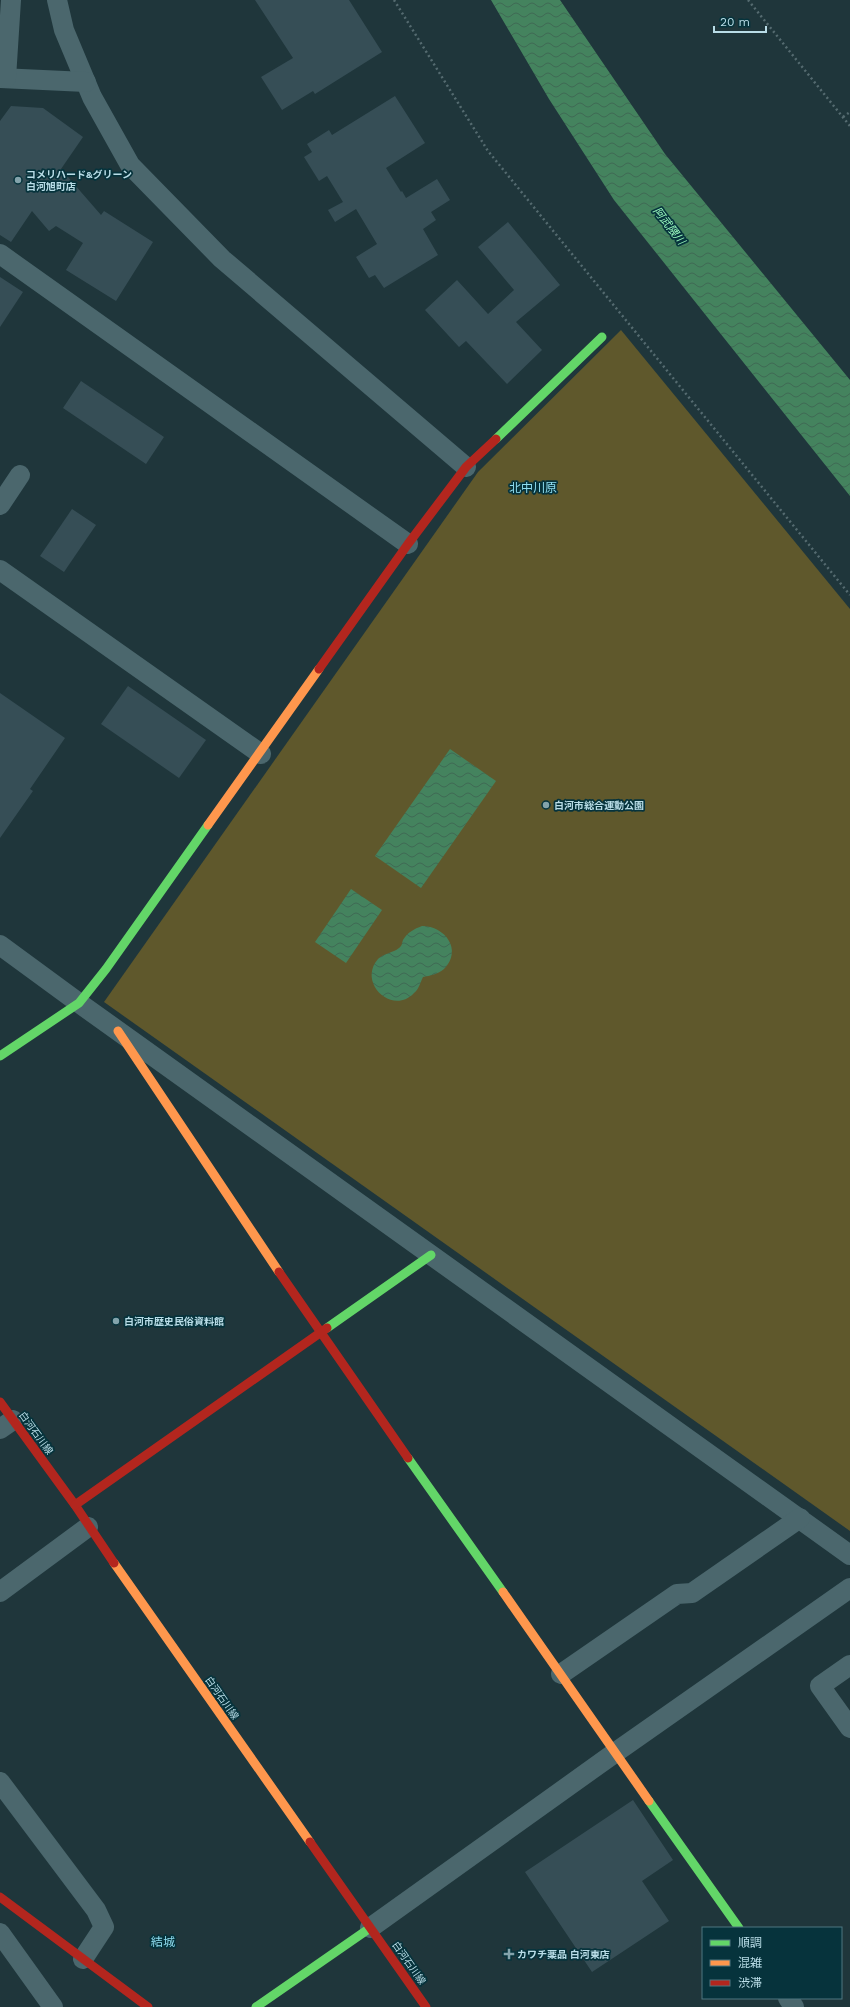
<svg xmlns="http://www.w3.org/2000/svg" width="850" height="2007" font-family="'Work Sans','Noto Sans JP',sans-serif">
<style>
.garden{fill:#5f582c}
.water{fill:url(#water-waves)}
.building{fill:#364e56}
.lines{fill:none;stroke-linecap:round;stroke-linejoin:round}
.path{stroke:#556b70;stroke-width:2.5;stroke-dasharray:2 3;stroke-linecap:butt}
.street{stroke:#4b676d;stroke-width:20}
.fast{stroke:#63d668;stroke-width:9}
.slow{stroke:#ff974d;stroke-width:9}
.jam{stroke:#b3261e;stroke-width:9}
.poi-dot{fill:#83a3ab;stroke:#06333c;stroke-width:1.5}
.labels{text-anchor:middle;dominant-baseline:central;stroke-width:3.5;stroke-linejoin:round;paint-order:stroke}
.poi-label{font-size:10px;font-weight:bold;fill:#b9dde7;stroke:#06333c;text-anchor:start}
.street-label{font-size:10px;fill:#b9dde7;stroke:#06333c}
.water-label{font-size:11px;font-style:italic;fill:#9afabe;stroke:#06333c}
.quarter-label{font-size:12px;fill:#90def1;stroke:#06333c}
</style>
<defs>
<pattern id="water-waves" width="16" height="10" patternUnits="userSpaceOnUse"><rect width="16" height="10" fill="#44835e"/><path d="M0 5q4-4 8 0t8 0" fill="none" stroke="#3f6954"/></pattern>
</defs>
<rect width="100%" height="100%" fill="#1f363b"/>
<!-- garden -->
<polygon class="garden" points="621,330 850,609 850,1531 104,1002 478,472"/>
<!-- water -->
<g class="water">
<polygon points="491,0 560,0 665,154 850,380 850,496 614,200 549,99"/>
<polygon points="450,749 496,781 421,888 375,856"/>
<polygon points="351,889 382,910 346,963 315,942"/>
<path d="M422,926C445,926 463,950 444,969C438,974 430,976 423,977C420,983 419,989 414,993C393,1016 357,983 378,959C384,953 393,953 399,948C402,946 402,943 403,940C408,932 414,929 422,926Z"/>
</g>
<!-- building -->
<g class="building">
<polygon points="255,0 349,0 382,52 315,94 313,91 282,110 261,77 293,58"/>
<polygon points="395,96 425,143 386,168 401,192 402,191 406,198 437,179 450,200 431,212 436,220 423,229 438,255 384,288 375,275 369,278 356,257 377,244 356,209 335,222 328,210 343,202 327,176 319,181 304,157 312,152 307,144 329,130 332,135"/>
<polygon points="11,106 43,108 83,137 61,169 101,215 104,211 153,242 116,301 66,270 83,243 56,226 49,231 32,211 11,242 0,235 0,121"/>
<polygon points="508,222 560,285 516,322 542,350 507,384 466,341 459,347 425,310 457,280 488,314 514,290 478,247"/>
<polygon points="0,277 23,292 0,327"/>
<polygon points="81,381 164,437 146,464 63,408"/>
<polygon points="72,509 96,525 64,572 40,556"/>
<polygon points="128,686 206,740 179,778 101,724"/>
<polygon points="0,693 65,738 30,789 33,791 0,838"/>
<polygon points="633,1800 673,1860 642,1881 669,1921 592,1972 525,1872"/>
</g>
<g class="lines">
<!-- path -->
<g class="path">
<polyline points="394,0 488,151 850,595"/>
<polyline points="748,0 850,126"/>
<polyline points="843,117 850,112"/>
</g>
<!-- street -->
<g class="street">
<polyline points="57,0 64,30 92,97 130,165 222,259 466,467"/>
<polyline points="0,78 86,82"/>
<polyline points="6,78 11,0"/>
<polyline points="0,254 408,544"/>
<polyline points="0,505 20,475"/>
<polyline points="0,570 261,754"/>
<polyline points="0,945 79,1003 850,1555"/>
<polyline points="0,1429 13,1420"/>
<polyline points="0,1592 88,1527"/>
<polyline points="850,1665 820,1686 850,1728"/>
<polyline points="561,1674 677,1594 692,1593 800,1518"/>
<polyline points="0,1782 96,1910 104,1927 83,1959"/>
<polyline points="370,1928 616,1752 850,1588"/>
<polyline points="0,1933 53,2007"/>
<polyline points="788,1998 794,2007"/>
</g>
<!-- fast -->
<g class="fast">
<polyline points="496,439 602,337"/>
<polyline points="0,1056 79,1003 106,969 208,825"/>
<polyline points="327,1328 431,1255"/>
<polyline points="408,1458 503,1592"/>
<polyline points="649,1801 739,1928"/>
<polyline points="256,2007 370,1928"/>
</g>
<!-- slow -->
<g class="slow">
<polyline points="208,825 319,669"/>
<polyline points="118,1031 279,1272"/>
<polyline points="114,1563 310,1842"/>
<polyline points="503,1592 649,1801"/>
</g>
<!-- jam -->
<g class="jam">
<polyline points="319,669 408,544 466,467 496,439"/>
<polyline points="279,1272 408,1458"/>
<polyline points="0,1402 75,1505 114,1563"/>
<polyline points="75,1505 327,1328"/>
<polyline points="310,1842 426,2007"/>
<polyline points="0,1897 148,2007"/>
</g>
</g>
<!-- markers -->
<g class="poi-dot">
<circle cx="18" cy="180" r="4"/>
<circle cx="546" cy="805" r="4"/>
<circle cx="116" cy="1321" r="4"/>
<path d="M507 1948h4v4h4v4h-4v4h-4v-4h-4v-4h4z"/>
</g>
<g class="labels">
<!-- poi labels -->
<g class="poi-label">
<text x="26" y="174">コメリハード&amp;グリーン<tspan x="26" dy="12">白河旭町店</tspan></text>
<text x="554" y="805">白河市総合運動公園</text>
<text x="124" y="1321">白河市歴史民俗資料館</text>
<text x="517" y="1954">カワチ薬品 白河東店</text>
</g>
<!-- street labels -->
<g class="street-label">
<text transform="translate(36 1433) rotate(54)">白河石川線</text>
<text transform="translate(222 1698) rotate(55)">白河石川線</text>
<text transform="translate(409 1963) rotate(55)">白河石川線</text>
</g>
<!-- water labels -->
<g class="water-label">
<text transform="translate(669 226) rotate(52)">阿武隈川</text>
</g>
<!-- quarter labels -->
<g class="quarter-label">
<text x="533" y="488">北中川原</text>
<text x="163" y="1942">結城</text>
</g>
</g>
<!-- legend -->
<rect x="702" y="1927" width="140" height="72" fill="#06333c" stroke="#4e7780"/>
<rect x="710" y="1940" width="20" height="6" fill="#63d668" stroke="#4e7780"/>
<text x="738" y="1947" font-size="12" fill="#b9dde7">順調</text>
<rect x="710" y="1960" width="20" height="6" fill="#ff974d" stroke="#4e7780"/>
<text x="738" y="1967" font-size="12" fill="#b9dde7">混雑</text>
<rect x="710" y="1980" width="20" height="6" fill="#b3261e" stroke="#4e7780"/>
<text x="738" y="1987" font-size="12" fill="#b9dde7">渋滞</text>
<!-- scale -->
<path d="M714 26v6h52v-6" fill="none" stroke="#b9dde7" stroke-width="2"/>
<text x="720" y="26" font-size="12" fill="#b9dde7" stroke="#06333c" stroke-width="3" paint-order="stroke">20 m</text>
</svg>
